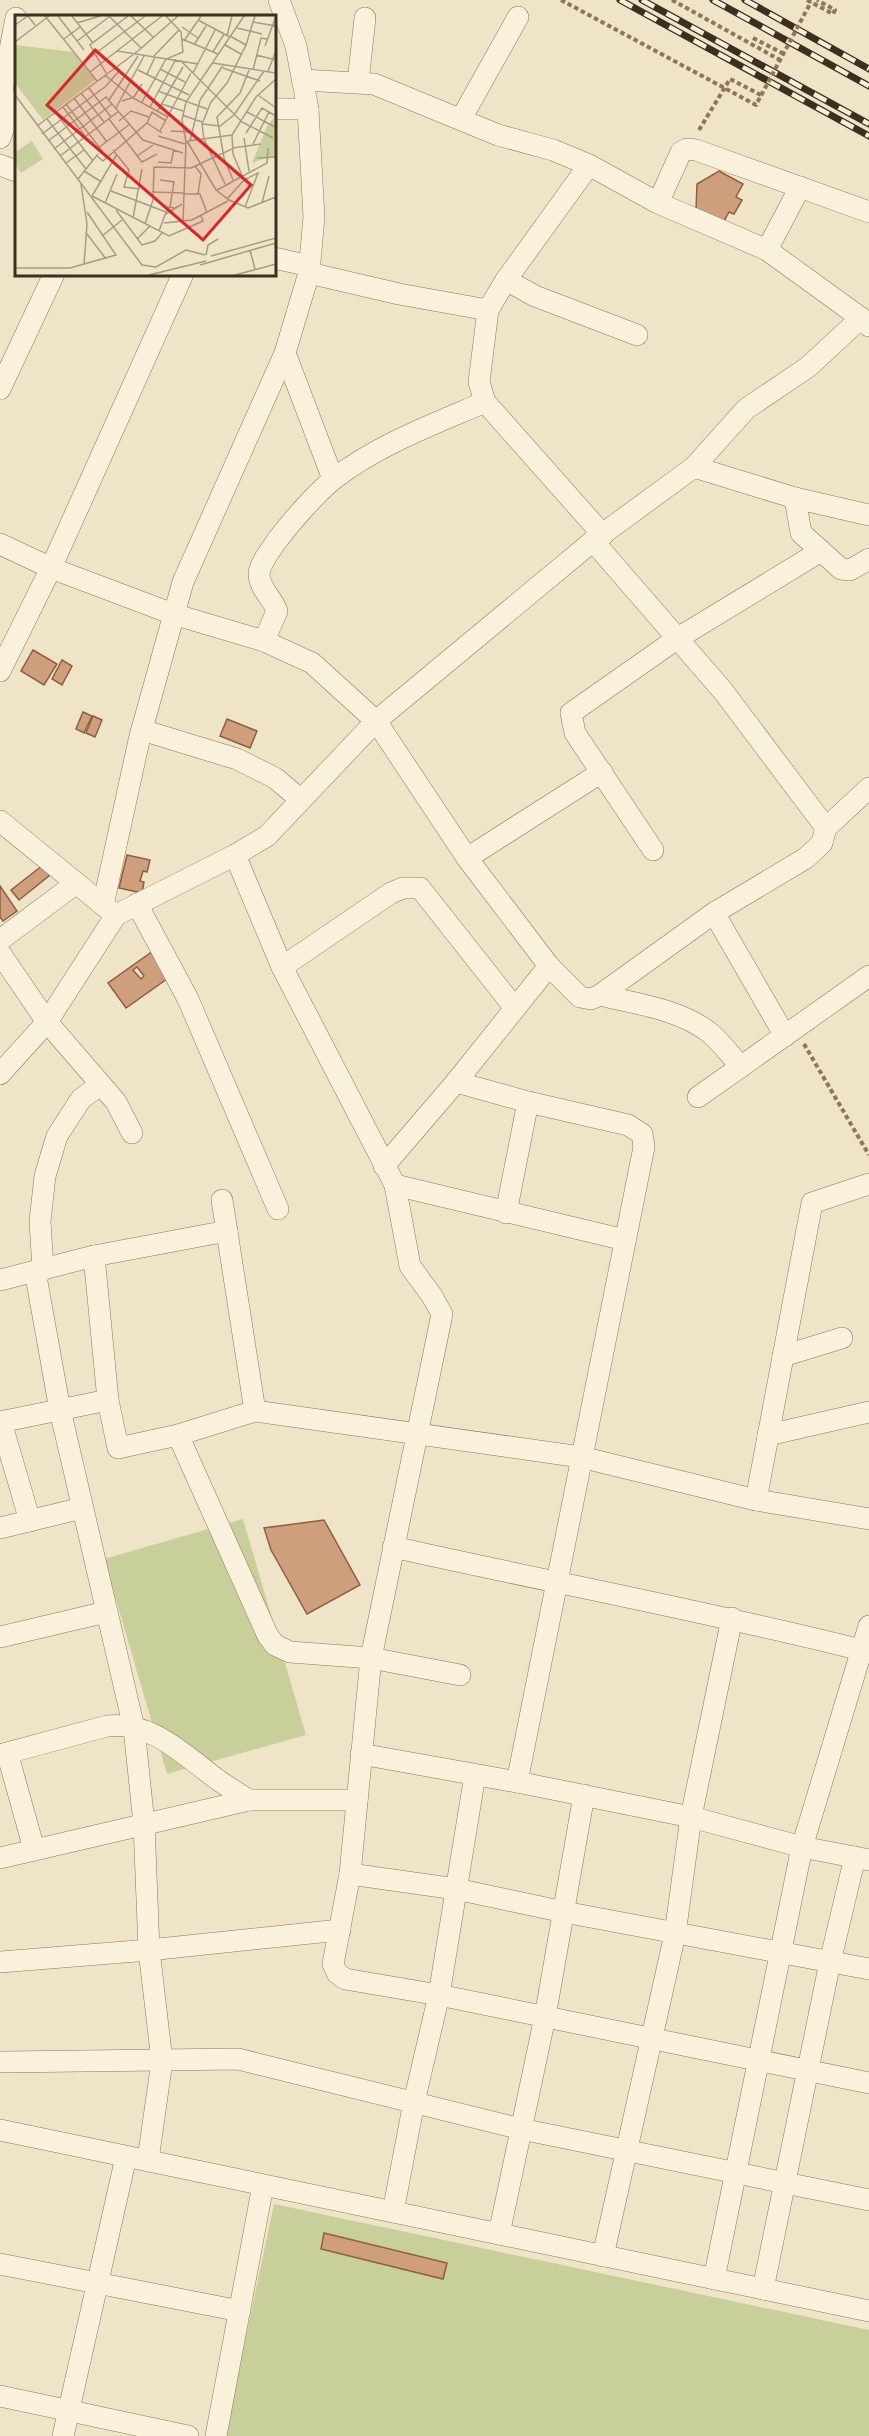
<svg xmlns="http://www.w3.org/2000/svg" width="869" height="2436" font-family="'Libre Baskerville',serif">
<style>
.green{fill:#c9cf9b}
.building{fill:#cf9f7d;stroke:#8d5f41;stroke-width:1.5;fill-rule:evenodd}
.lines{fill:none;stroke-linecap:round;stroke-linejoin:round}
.minor-casing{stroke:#8d765c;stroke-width:22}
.path{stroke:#8d765c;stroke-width:4;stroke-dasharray:4.5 3;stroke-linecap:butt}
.minor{stroke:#faf1dc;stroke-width:21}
.rail-casing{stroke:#3d2e20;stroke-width:7}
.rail{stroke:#f7eed8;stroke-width:4.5;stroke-dasharray:14;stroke-linecap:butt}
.path-bridge{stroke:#8d765c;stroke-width:4;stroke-dasharray:4.5 3;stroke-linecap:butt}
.inset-road{fill:none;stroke:#a89b85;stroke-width:1.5}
.view{fill:#d62828;fill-opacity:0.15;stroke:#d62828;stroke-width:3}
.inset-edge{fill:none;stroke:#3d2e20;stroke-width:3}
</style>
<rect width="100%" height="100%" fill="#f0e4c8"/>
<!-- green -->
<g class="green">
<polygon points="243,1519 306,1735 167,1774 104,1559"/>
<polygon points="274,2204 869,2330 869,2436 225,2436"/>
</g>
<!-- building -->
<g class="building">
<polygon points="719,171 743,184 736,197 742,200 734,214 729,212 722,225 696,211 697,184"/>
<polygon points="33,650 57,664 44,685 21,671"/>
<polygon points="62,660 72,666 62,685 52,679"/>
<polygon points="83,712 92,716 84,733 76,729"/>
<polygon points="93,716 102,720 95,737 86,733"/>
<polygon points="227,719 257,731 250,748 220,736"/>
<polygon points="127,855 150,860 147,872 143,871 140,881 144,882 142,893 119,888"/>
<polygon points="43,865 50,875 19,900 11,890"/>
<polygon points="0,886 17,911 3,921 0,917"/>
<path d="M153,951L171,976L126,1008L108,983ZM137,967L144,976L141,979L133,970Z"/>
<polygon points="324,1520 360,1585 307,1614 271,1550 264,1528"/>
<polygon points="324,2233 447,2263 443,2279 321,2249"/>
</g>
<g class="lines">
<defs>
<g id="minor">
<polyline points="303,80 374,84 498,135 553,150 589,165 658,203 767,250 861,318 869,326"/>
<polyline points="358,82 365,18"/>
<polyline points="1,97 16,18"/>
<polyline points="274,109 308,109"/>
<polyline points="461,119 518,17"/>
<polyline points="0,138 14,101"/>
<polyline points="0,165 16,171"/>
<polyline points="589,165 506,280 488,310 479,382 485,402 603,535"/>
<polyline points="658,203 681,152 687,149 696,150 869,212"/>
<polyline points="767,250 800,187"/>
<polyline points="274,258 310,266"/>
<polyline points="309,273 399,294 488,310"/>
<polyline points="506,280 535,296 637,335"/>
<polyline points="285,353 333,479"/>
<polyline points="0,389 54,274"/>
<polyline points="694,467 795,498 869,515"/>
<polyline points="795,498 801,533 841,569 850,570 869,559"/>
<polyline points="593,541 723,691 826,828"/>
<polyline points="0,544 51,568 173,614 264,641 312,663 376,721 467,858 549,966 580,997 591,999 600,995 714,913 806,858 822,843 826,828 869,788"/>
<path d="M264,641L277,611C273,599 259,588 259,574C260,563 270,551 276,542C289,524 317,492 335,478C380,444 434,424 485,402"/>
<polyline points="0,671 51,568 183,274"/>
<polyline points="142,730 237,759 275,778 301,800"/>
<polyline points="0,821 113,913"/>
<polyline points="653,850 575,733 571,713 678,638 821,551"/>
<polyline points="235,855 282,967 395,1185 410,1266 432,1296 442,1314 371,1658 350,1874 333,1964 337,1973 345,1979 439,1995 869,2083"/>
<polyline points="467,858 602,772"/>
<polyline points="137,904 188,999 278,1209"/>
<polyline points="103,905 140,736 183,582 285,353 309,273 314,217 308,109 296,46 279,0"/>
<polyline points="714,913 785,1036"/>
<polyline points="0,940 75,884"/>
<polyline points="0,953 47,1022 116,1102 132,1133"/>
<polyline points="282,967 391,893 403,888 420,888 514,1007"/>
<path d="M600,995C636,1004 680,1009 710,1033C721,1042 731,1056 741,1067"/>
<polyline points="0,1074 47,1022 116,915 235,855 267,836 376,721 593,541 694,467 746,409 808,367 861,318"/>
<polyline points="456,1082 528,1102 628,1125 642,1134 644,1147 517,1782"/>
<polyline points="698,1097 869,976"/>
<polyline points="384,1166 456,1082 549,966"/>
<polyline points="395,1185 625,1240"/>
<polyline points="222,1200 255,1411"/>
<polyline points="506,1213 528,1102"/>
<polyline points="94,1256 108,1400 118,1448 178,1435 255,1411 581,1457 756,1500 869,1519"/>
<polyline points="43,1270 40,1221 45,1176 57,1136 81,1099 100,1085"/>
<polyline points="35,1271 60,1410 134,1728 144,1824 149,1950 162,2061 148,2160"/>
<polyline points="0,1280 94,1256 227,1231"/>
<polyline points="783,1356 842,1338"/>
<polyline points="0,1422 108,1400"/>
<polyline points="1,1422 30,1521"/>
<polyline points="178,1435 268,1636 275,1645 290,1652 371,1658 460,1675"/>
<polyline points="768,1435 869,1412"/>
<polyline points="756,1500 812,1203 869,1184"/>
<polyline points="0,1528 82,1508"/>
<path d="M393,1547C549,1582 706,1611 861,1650"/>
<polyline points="0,1637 106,1612"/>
<polyline points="4,1754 10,1763 34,1849"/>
<polyline points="361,1754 517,1782 691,1817 802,1847 869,1860"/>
<path d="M0,1755L107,1726C152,1721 184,1755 218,1780C228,1787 239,1794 249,1800"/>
<polyline points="0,1858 249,1800 357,1800"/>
<polyline points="350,1874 456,1889 564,1912 869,1969"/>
<polyline points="0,1962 149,1950 340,1930"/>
<polyline points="3,2062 238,2059 521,2129 869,2200"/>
<polyline points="0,2130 869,2311"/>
<polyline points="393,2212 414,2102 439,1995 475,1775"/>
<polyline points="499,2234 545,2017 584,1795"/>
<polyline points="603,2256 675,1934 691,1817 732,1618"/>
<polyline points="0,2264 240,2311"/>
<polyline points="714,2279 802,1847 869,1626"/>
<polyline points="763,2289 830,1962 855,1857"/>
<polyline points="0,2396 188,2436"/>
<polyline points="63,2436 126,2157"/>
<polyline points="216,2436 263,2185"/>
</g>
</defs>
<!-- minor casing -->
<use href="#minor" class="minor-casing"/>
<!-- path -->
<g class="path">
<polyline points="672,0 780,60"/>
<polyline points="807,0 833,14 835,10 817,0"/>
<polyline points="753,38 784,54"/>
<polyline points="699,130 730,79 761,95"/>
<polyline points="804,1044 869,1155"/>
</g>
<!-- minor -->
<use href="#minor" class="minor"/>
<defs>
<g id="rail">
<polyline points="620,0 869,136"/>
<polyline points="642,0 869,124"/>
<polyline points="713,0 869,86"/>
<polyline points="745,0 869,69"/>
</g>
</defs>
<!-- rail casing -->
<use href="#rail" class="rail-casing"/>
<!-- rail -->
<use href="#rail" class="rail"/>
<!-- path-bridge -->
<polyline class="path-bridge" points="561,0 756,105 811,2"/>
</g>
<!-- overview -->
<g transform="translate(15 15)">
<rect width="261" height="261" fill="#f0e4c8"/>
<path d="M1,30L58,37L80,65L28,105L0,68ZM261,100V140L237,148L252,111ZM17,126L28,144L6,158L0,149V137Z" fill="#c9cf9b"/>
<path class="inset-road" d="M30,1L82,66M43,1L69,35M57,1L78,28M94,1L126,33M116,1L138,22M183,5L215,22M238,7L261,11M62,8L85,1M0,10L13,1L20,10M167,12L183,23M222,13L247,19M212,21L217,1M215,21L231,30M49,24L65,12M167,24L203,39M62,26L94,2M169,26L186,1M0,27L34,1M179,30L191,11M210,30L226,39M250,31L261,1M102,36L183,49M198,37L209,19M241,40L261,45M138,42L164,15M165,45L227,107L258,123M68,48L130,1M198,48L261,58M208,53L245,66M145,54L170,67M123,55L174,80M238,55L246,23L252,24M253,56L261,36M75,57L147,1M91,58L75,30L113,1M178,58L200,15M132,59L140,42M90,60L118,83L153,102M73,72L96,102M143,76L192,94M66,78L89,107M0,80L127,250L141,252L171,235L190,240M243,80L261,93M59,83L92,127M94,85L123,41M107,86L119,82L127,69M127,87L151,44L168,37L166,17L151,1M51,89L91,141M147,89L168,96M48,92L70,121M135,92L161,44M101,93L129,41M143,95L168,52M40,97L78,146M232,97L260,112M167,100L187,107M32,104L71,154M94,104L127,147L142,139M104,106L116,96L134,102M132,108L147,118M187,109L205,111L219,100L249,56M22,111L123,36L163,1M145,116L176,58M156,116L176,117M231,118L247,93L261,101M27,119L91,71L104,56M217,120L218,139L229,165M143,121L170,129M229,123L234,156M33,126L91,82L128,125L168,138M172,126L201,175L214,185L233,193L261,182M173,126L217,120L241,82L261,64M175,126L185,85L209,49M238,129L254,97M83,133L115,109M217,133L246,129M39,134L97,89M98,135L114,155L109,172L125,174M45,141L104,96M82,141L88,146L132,108L137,97L151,106M122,141L138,130M242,143L261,142M143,147L156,148L159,134M51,148L69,135M180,151L186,159L183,179M69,156L85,166M63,164L83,139M145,165L159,167L155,192M218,165L209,143L202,102L225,78L234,55M66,169L72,209L69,250M210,169L189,124L187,109L196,87L212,68L231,30L240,1M202,175L252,148L253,133M96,176L151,197M137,177L168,178M168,179H185L192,198M77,181L154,221L188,206L186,201M77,181L102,139M212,184L229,165L243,158L230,192M90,188L102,159M247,188L254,161M101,195L127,230L140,226L147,218M151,199L167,189M118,203L127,154M168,207L171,127L167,105L171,87L229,1M149,208L177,205L213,186M130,209L138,185L139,152L176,153L217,134M144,216L153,192L160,193M72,219L91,244M87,221L107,205M122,224L135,211M235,235L240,254M191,240L193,230L203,224M196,241L261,223M185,250L261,228M0,253H55L101,240L72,197M134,260L191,246M220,260L261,249"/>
<path class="view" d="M80,35L236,170L188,225L32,90Z"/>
<rect width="261" height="261" class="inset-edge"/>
</g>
</svg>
